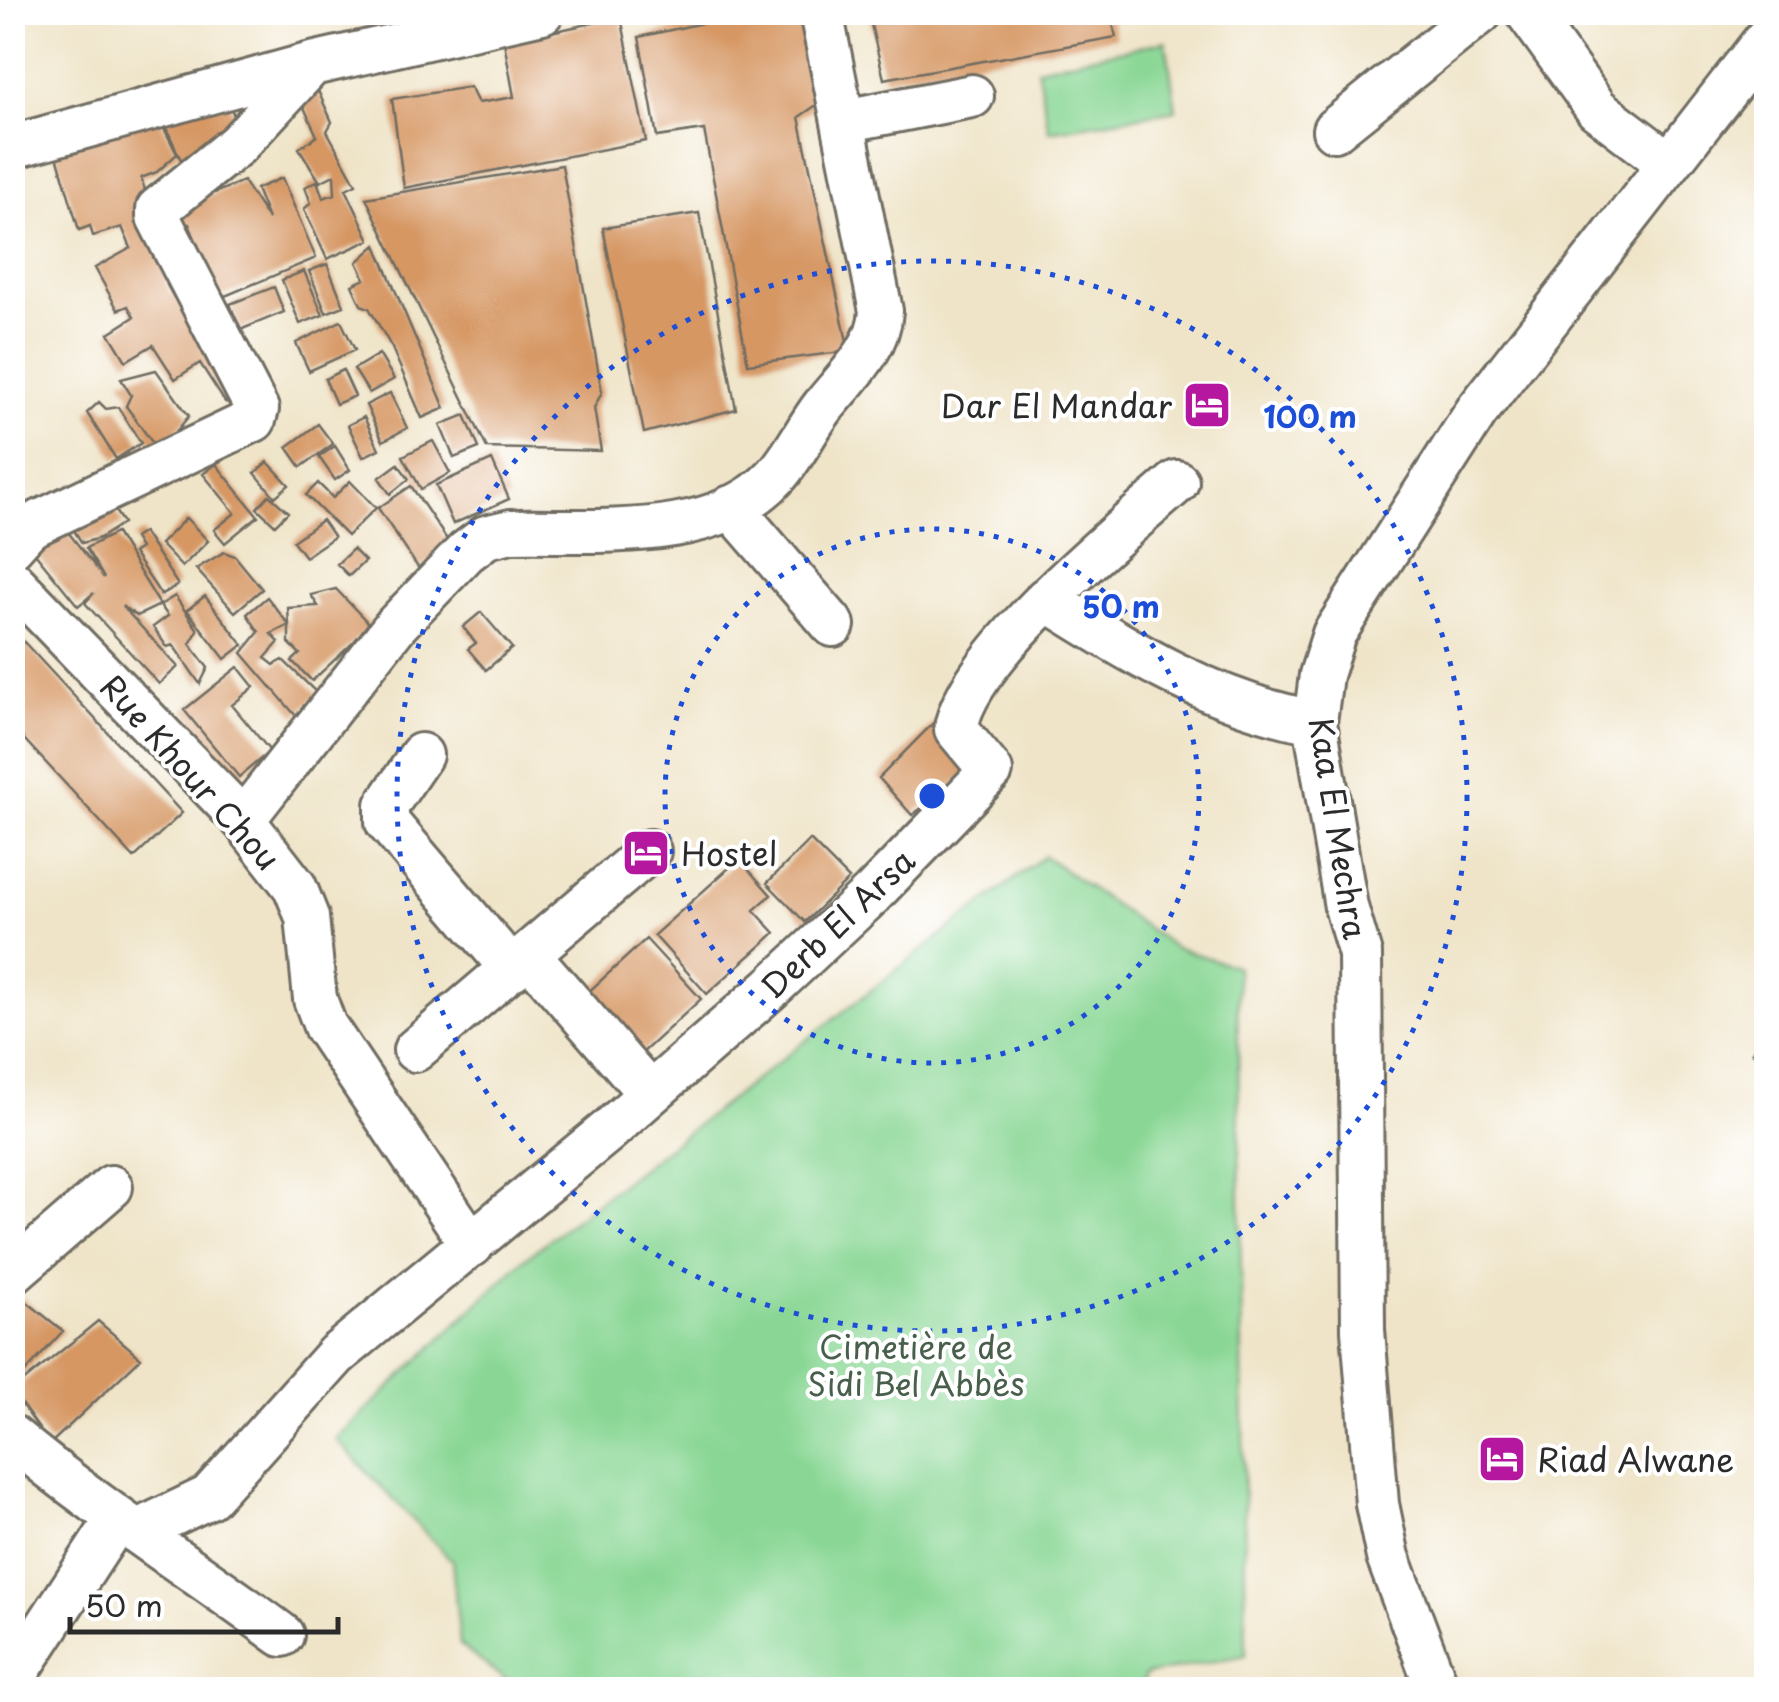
<svg xmlns="http://www.w3.org/2000/svg" width="1779" height="1702" viewBox="0 0 1779 1702" font-family="'Playpen Sans',sans-serif">
	<style>
		.green { fill: #8ad795; stroke: #5a8160; stroke-width: 2.5 }
		.building { fill: #d69763 }
		.lines { fill: none; stroke-linecap: round; stroke-linejoin: round }
		.minor-casing { stroke: #706c62; stroke-width: 48 }
		.minor { stroke: #fff; stroke-width: 42 }
		.ring { fill: none; stroke: #1d4ed8; stroke-width: 5; stroke-dasharray: 5 10 }
		.labels { text-anchor: middle; dominant-baseline: central; stroke-width: 8; stroke-linejoin: round; paint-order: stroke }
		.poi-label { font-size: 32px; fill: #2b2b2b; stroke: #fff; text-anchor: start }
		.street-label { font-size: 32px; fill: #2b2b2b; stroke: #fff }
		.park-label { font-size: 32px; fill: #485f4b; stroke: #fff }
		.centre { fill: #1d4ed8; stroke: #fff; stroke-width: 5 }
		.ring-label { font-size: 30px; text-anchor: middle; font-weight: bold; fill: #1d4ed8; stroke: #fff; stroke-width: 8; stroke-linejoin: round; paint-order: stroke }
	</style>
	<rect width="100%" height="100%" fill="#fff"/>
	<filter id="ink" filterUnits="userSpaceOnUse"><feTurbulence type="fractalNoise" baseFrequency=".01" numOctaves="2"/><feDisplacementMap in="SourceGraphic" scale="20" xChannelSelector="R" yChannelSelector="G"/><feConvolveMatrix kernelMatrix="1 2 1 2 8 2 1 2 1" color-interpolation-filters="sRGB"/></filter>
	<filter id="wash" filterUnits="userSpaceOnUse"><feTurbulence type="fractalNoise" baseFrequency=".0048" numOctaves="4" result="noise"/><feDisplacementMap in="SourceGraphic" scale="40" xChannelSelector="R" yChannelSelector="G"/><feGaussianBlur stdDeviation="2.25" result="paint"/><feColorMatrix in="noise" values="0 0 0 0 0 0 0 0 0 0 0 0 0 0 0 0 0 1.4 0 .05"/><feComposite in="paint" operator="in"/></filter>
	<g filter="url(#wash)">
		<rect width="100%" height="100%" fill="#efe4c8"/>
		<path class="green" d="M1166,41L1176,110L1049,131L1037,68Z
			M1044,856L1174,947L1237,967L1246,1655L1145,1675L1141,1689H517L460,1645L452,1561L336,1439L523,1260Z"/>
		<g id="blocks">
			<path class="building" d="M752,12H803L818,104L799,117L849,351L748,364L704,130L657,137L639,37Z
				M868,12H1110L1116,37L884,79Z
				M621,17L646,141L404,188L392,99L470,87L478,103L514,97L504,42Z
				M315,84L332,122L327,131L356,184L346,189L370,240L327,259L304,209L311,203L305,187L317,181L323,198L335,194L334,175L320,182L299,148L317,136L297,92Z
				M225,92L236,121L181,160L161,116Z
				M157,114L177,154L157,172L141,178L159,233L167,285L173,296L184,289L234,405L225,402L200,363L175,379L153,345L126,361L109,333L134,317L128,306L118,310L95,268L131,248L122,227L93,236L90,226L79,230L55,149Z
				M562,165L602,392L594,408L601,451L487,448L366,198Z
				M282,178L316,258L225,296L216,288L189,224L179,228L172,211L243,181L268,219L256,189Z
				M699,213L736,409L644,433L603,228Z
				M376,245L445,408L422,418L392,348L369,308L361,305L352,285L365,279L357,262Z
				M327,264L344,306L326,313L309,271Z
				M304,271L323,315L300,324L282,280Z
				M274,287L284,312L240,330L230,304Z
				M341,321L355,350L309,371L296,343Z
				M379,354L394,379L369,393L354,369Z
				M156,370L189,416L159,452L126,406L131,395L121,379Z
				M343,370L355,396L336,404L325,379Z
				M390,393L407,428L383,441L366,405Z
				M99,402L106,409L118,407L141,443L116,459L87,413Z
				M465,415L479,448L454,458L440,425Z
				M364,417L379,449L363,457L348,425Z
				M318,424L333,444L301,467L287,447Z
				M433,441L450,473L421,489L403,456Z
				M335,446L350,470L335,480L319,457Z
				M492,460L509,499L453,524L436,485Z
				M268,462L289,485L275,497L255,473Z
				M216,464L258,516L225,543L214,530L235,513L203,474Z
				M398,464L409,479L390,494L379,478Z
				M350,481L376,508L347,536L306,495L318,483L333,498Z
				M411,486L452,547L419,569L378,508Z
				M269,495L288,512L275,525L257,508Z
				M106,497L123,523L100,538L82,543L68,521Z
				M186,518L208,541L182,567L160,544Z
				M322,520L334,537L305,557L293,541Z
				M68,532L104,578L86,548L116,533L160,605L137,616L122,606L178,667L159,684L85,603L94,593L78,606L31,548Z
				M143,532L178,585L161,595L133,553L140,548L134,538Z
				M353,549L365,561L349,576L337,564Z
				M224,552L235,556L262,589L235,612L196,569Z
				M336,589L371,626L312,681L292,661L300,654L289,643V625L271,634L279,642L265,658L274,665L283,660L318,694L296,716L242,653L259,632L247,614L267,597L289,625L288,608L318,606L311,595Z
				M175,596L198,630L190,644L208,668L200,684L173,645L167,647L153,627L168,616L160,605Z
				M205,596L243,645L225,659L187,610Z
				M481,612L512,648L486,670L468,649L476,643L463,627Z
				M12,629L182,813L134,858L12,726Z
				M238,667L254,687L232,705L270,751L239,777L184,710Z
				M936,720L978,767L912,815L879,778Z
				M810,840L849,879L805,922L767,883Z
				M739,859L771,895L754,910L775,933L707,994L654,935Z
				M646,939L701,999L640,1055L585,995Z
				M1766,1033V1065L1752,1052Z
				M21,1297L63,1331L21,1377L12,1366V1304Z
				M98,1321L141,1358L50,1444L12,1391Z"/>
		</g>
	</g>
	<g filter="url(#ink)">
		<use href="#blocks" fill-opacity="0" stroke="#706c62" stroke-width="2.5"/>
		<g class="lines">
			<g class="minor-casing">
				<path id="minor" d="M1527,12L1597,109L1668,163
					M844,121L972,96
					M1334,130L1481,12
					M12,147L312,64L542,12
					M731,507L833,625
					M12,546L29,527L254,420L257,409L158,217V209L238,144L312,64
					M12,581L243,820L295,887L307,917L315,999L325,1026L472,1245
					M1046,599C1132,653 1214,704 1315,722
					M421,755L387,805V822L512,969
					M243,820L396,625L466,552L486,537L511,531C594,529 714,543 775,477C794,457 806,429 823,407C846,378 879,349 881,311L821,12
					M529,955L650,1094
					M415,1050L649,851
					M12,1273L111,1187
					M12,1437C98,1509 192,1568 282,1635
					M138,1531L209,1497L336,1355L608,1131L772,987L872,894L991,771L956,729C966,656 1121,532 1177,482
					M12,1680L116,1521
					M1438,1690L1388,1557L1377,1504L1363,1330L1360,954L1346,907L1315,722L1321,675L1334,634L1477,411L1766,39"/>
			</g>
			<use href="#minor" class="minor"/>
		</g>
	</g>
	<g class="ring">
		<circle cx="932" cy="796" r="267"/>
		<circle cx="932" cy="796" r="535"/>
	</g>
	<defs>
		<g id="hotel-square" transform="scale(2.5)"><rect x="-9" y="-9" width="18" height="18" rx="4" fill="#b5179e" stroke="#fff"/><path d="M-6-4.5h1.5V1H6V5H4.5V3h-9V5H-6ZM-4 0a1.8 1.8 0 1 1 3.6 0ZM.5 0V-2.5h3Q6-2.5 6 0Z" fill="#fff"/></g>
	</defs>
	<g fill-rule="evenodd">
		<use href="#hotel-square" x="1207" y="405"/>
		<use href="#hotel-square" x="646" y="853"/>
		<use href="#hotel-square" x="1502" y="1459"/>
	</g>
	<g class="labels">
		<g class="poi-label">
			<text x="1172" y="405" text-anchor="end">Dar El Mandar</text>
			<text x="681" y="853">Hostel</text>
			<text x="1537" y="1459">Riad Alwane</text>
		</g>
		<g class="street-label">
			<text transform="translate(191 772) rotate(48)">Rue Khour Chou</text>
			<text transform="translate(1339 828) rotate(81)">Kaa El Mechra</text>
			<text transform="translate(837 923) rotate(-44)">Derb El Arsa</text>
		</g>
		<g class="park-label">
			<text x="916" y="1346">Cimetière de<tspan x="916" dy="37">Sidi Bel Abbès</tspan></text>
		</g>
	</g>
	<circle cx="932" cy="796" r="15" class="centre"/>
	<g class="ring-label">
		<text x="1310" y="428">100 m</text>
		<text x="1121" y="618">50 m</text>
	</g>
	<rect width="1779" height="1702" fill="none" stroke="#fff" stroke-width="50"/>
	<path d="M70 1617v15h268v-15" fill="none" stroke="#2b2b2b" stroke-width="5"/>
	<text x="85" y="1617" font-size="30" fill="#2b2b2b" stroke="#ffffff" stroke-width="8" paint-order="stroke">50 m</text>
</svg>
